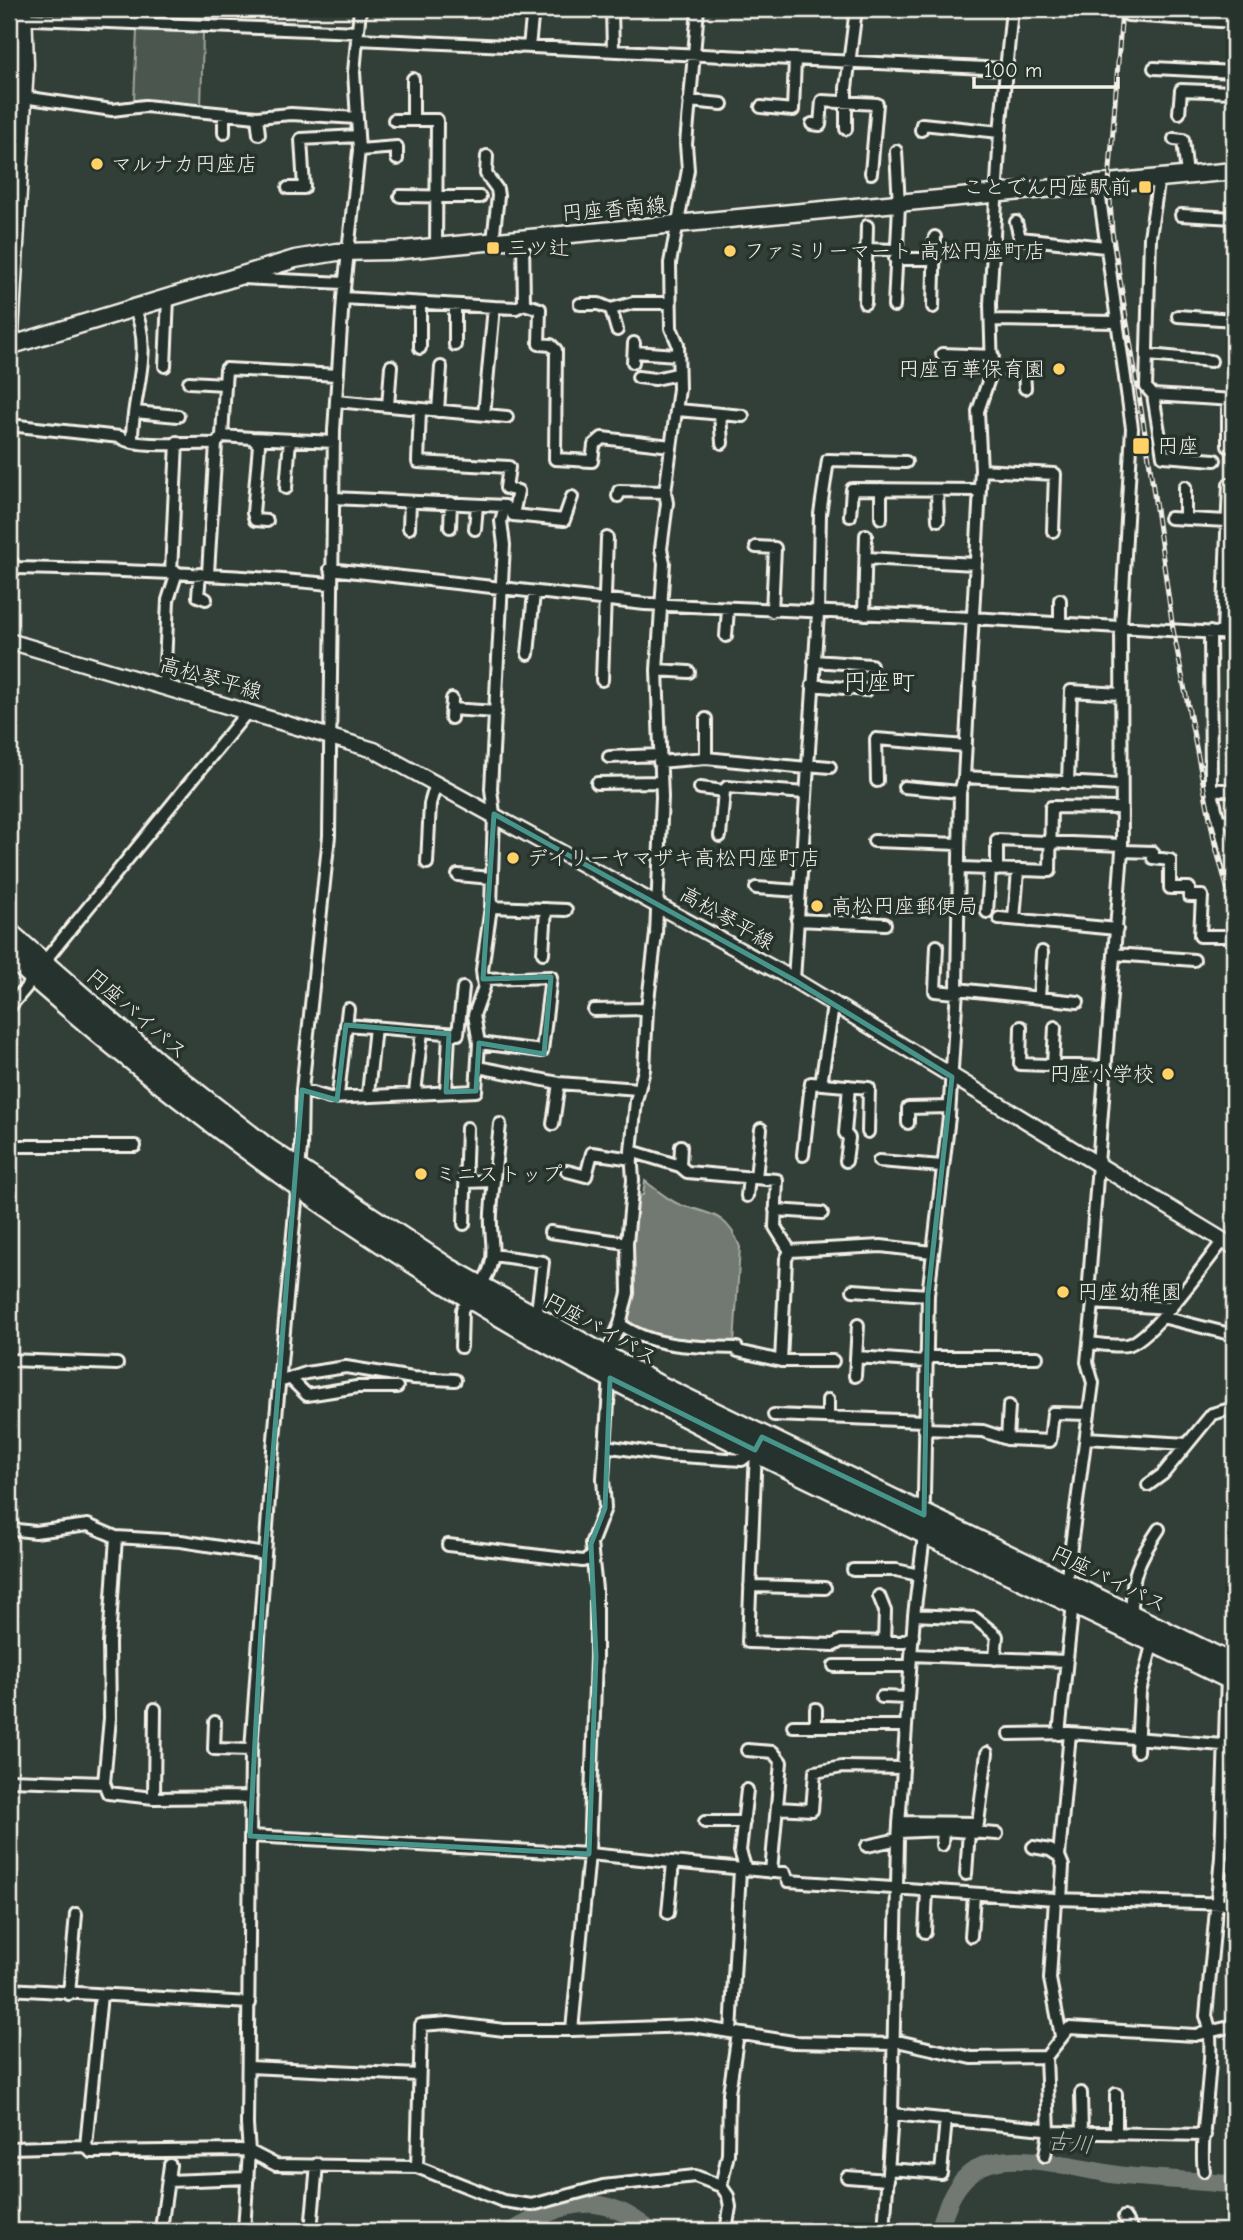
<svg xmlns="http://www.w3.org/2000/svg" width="1243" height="2240" viewBox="0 0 1243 2240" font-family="'Comic Neue','Klee One',sans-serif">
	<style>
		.green { fill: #4c564f; stroke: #a0a49c; stroke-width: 2 }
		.water { fill: #727972; stroke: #a6a9a1; stroke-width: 2 }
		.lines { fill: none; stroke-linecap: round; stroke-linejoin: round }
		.river { stroke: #727972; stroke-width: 18 }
		.street-casing { stroke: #f4f1e8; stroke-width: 16 }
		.secondary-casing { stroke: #f4f1e8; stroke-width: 19 }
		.primary-casing { stroke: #f4f1e8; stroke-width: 21 }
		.highway-casing { stroke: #f4f1e8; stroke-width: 24 }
		.street { stroke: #26332d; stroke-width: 10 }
		.secondary { stroke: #26332d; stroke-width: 14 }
		.primary { stroke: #26332d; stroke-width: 16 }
		.highway { stroke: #26332d; stroke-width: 19 }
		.rail-casing { stroke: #f4f1e8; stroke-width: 5 }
		.rail { stroke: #26332d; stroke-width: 2.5; stroke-dasharray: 8; stroke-linecap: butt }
		.marked { fill: none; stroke: #48958c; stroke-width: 5; stroke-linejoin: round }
		.poi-dot { fill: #ffd166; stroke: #26332d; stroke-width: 2.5 }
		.labels { text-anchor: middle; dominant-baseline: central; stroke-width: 7; stroke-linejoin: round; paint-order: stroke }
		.poi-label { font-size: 21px; fill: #f4f1e8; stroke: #26332d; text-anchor: start }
		.street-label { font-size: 21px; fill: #f4f1e8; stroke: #26332d }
		.water-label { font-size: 23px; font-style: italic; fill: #babbb3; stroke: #26332d }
		.quarter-label { font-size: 24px; fill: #f4f1e8; stroke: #26332d }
	</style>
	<rect width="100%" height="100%" fill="#323e38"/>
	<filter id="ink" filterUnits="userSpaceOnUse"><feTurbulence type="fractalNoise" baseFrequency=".0143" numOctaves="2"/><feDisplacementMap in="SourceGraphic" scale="14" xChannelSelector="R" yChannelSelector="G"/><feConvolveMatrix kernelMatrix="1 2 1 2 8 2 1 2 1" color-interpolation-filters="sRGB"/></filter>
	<g filter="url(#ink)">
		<path class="green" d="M137,30L203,33L201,108L134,102Z"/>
		<path class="water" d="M645,1181C656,1189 671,1203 684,1206C712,1214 728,1215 740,1247L734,1345C701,1343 651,1347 628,1320C635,1296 632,1276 632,1252C632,1234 636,1214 639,1196L643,1195Z"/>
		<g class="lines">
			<path class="river" d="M512,2231C567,2201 599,2189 651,2231
				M939,2231C946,2206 956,2178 982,2166C1021,2149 1085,2172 1126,2176C1162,2180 1198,2180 1234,2185"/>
			<g class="street-casing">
				<path id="street" d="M612,9L613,51
					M1128,15L1234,22
					M9,18L358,32
					M358,39L1007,69
					M529,47L533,9
					M1154,68L1234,72
					M23,97L112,110L145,106L257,117L291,114L357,118
					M689,101L722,104
					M761,107L793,110L795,59
					M1179,113L1181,90L1234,92
					M257,117L259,134
					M413,118V79
					M394,120H437L436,247
					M812,124L820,125L822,101L877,104L871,173
					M846,129V88L856,9
					M921,130L922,124L1000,132
					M224,133V114
					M1174,139L1183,140L1187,175
					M359,150L397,147V159
					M487,156L486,174L497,189L498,196L493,241
					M1159,177L1150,237L1146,387L1153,395L1163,456L1215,460
					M288,188H304L301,139L358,136
					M400,196L480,197
					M1181,215L1234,218
					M1016,222L1020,238L1105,247
					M523,239L524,304
					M867,249L895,250
					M895,259H934
					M242,278L344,283
					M343,298L494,307L516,308L524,304L540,309L539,344L551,345L556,350L555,459L592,461L594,445L602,438L671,446
					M420,303V348
					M865,303L867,226
					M580,304H599L611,309L617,330
					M894,306L899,205L896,151
					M933,307L935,237
					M611,309L633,303H669
					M1178,316L1234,320
					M993,320L1116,322
					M455,345V305
					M634,352L677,355
					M942,354L993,356
					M1149,355L1211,361
					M633,362L634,343
					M165,366L168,298
					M992,370H1024L1025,388
					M638,377L655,379L677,374
					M189,382L225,384
					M1153,395L1234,400
					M1228,400V446
					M336,401L507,417
					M388,406L391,366
					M420,410L418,462L509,467L506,488L518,491L513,515L564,520L572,497
					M678,410L743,416
					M438,411L441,367
					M135,412L178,416
					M720,414L722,443
					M484,415L494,307
					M9,425L120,437C135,449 195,442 216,444
					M222,436L252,438L259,445L253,513L255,520L267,521
					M252,438L334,442
					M132,441C131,397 155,350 134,308
					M981,470L1055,474L1053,531
					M286,488L290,440
					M881,489V518
					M937,490L938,520
					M618,496L619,491L665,492
					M850,516L852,489L978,490
					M1170,518L1227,521
					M1185,519V487
					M450,527L451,503
					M409,528L410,502
					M475,529L477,505
					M756,547L775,548L772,611
					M866,558L975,564
					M9,559L16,568C122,570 225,574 330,584
					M330,569L645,604L972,618L1234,634
					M171,573L177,442
					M208,573L216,444L222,436L226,369L338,375
					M200,574L198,596L206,599
					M864,614L866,535
					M1060,623V600
					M1210,632L1211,789L1234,882
					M1223,633L1229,484H1234
					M726,636L728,609
					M528,654L534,593
					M814,661L871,665
					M657,670L689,672
					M602,680L607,538
					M812,685L866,690
					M164,686L168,600L177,572
					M451,709L496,712
					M451,718L452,699
					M609,757L659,755
					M706,758V719
					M659,762L706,758L807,768
					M807,765L830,767
					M964,777L1120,785
					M877,781L876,739L966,746
					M597,783L661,782
					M1068,783L1071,691L1121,694
					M904,787L960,792
					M700,788L724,791
					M1211,789L1234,791
					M1217,820L1234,821
					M720,836L724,791L727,787L805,793
					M874,841L959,844
					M1122,851L1153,852V858L1170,860V888H1189V896H1202L1200,936H1228
					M427,863L430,804L436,783
					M961,868L1050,871L1051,807L1120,808
					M997,870V840L1122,845
					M458,875L491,878
					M756,888L799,891
					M491,907L566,910
					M987,912L990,870
					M999,918L1117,929
					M1014,919L1018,871
					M797,920L885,924
					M937,946L935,991L956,993
					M543,953L546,909
					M1115,954L1194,960
					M43,963L248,711
					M794,980L818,613L820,514L828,460L906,462
					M957,989L1078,1002
					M1039,998L1042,952
					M9,1008L34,978
					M594,1010L647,1009
					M346,1025L458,1034L463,988
					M1021,1027L1020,1064L1106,1067
					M479,1043L542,1051L551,977L483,979
					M1053,1065L1055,1027
					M478,1067L559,1083L638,1089
					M821,1084L833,1006
					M302,1090L330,1098L476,1091L479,1043L474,1015L484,987L482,970L491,907L494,814L491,789L504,545L501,521L505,506L333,498
					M446,1092L449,1034
					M415,1093L422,1031
					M368,1094L375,1027
					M338,1095L348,1009
					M908,1123V1108L949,1107
					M553,1124L559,1083
					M9,1146H135
					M631,1151L680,1166L687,1172L777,1180L775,1227L790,1251L786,1259L781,1361
					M803,1155L811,1083L869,1088L868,1132
					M846,1161L849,1138L845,1133L849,1086
					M879,1161L942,1166
					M680,1166L681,1146
					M567,1171L586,1176L592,1153L632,1159
					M756,1178L761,1129
					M465,1182L494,1181
					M747,1196L749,1177
					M775,1210L822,1213
					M464,1224L467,1128
					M550,1232L627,1243
					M790,1251L881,1246L932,1252
					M493,1255L543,1262L536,1320
					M480,1286C501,1258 489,1242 491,1213C493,1183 497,1154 500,1124
					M853,1290L928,1295
					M1093,1303L1169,1308
					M1162,1317L1234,1335
					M620,1324C652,1348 698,1347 737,1348L738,1351L781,1361H833
					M1089,1343C1101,1344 1116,1347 1127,1345C1151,1341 1206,1262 1223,1241
					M461,1347L462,1310L469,1298
					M857,1357L925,1362
					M925,1357H1037
					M605,1359L620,1324L628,1293L627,1243L633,1180L631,1151L636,1101L644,1070L647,1009L656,934L662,797L657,670L664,563L661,549L667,503L665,492L679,389L678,344L671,328L670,263L688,170L686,144L698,9
					M9,1360L117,1364
					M855,1376L858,1325
					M291,1379L307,1395L357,1387H397
					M279,1382L306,1373L346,1367L413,1378L455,1380
					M774,1415L924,1421
					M828,1417V1400
					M924,1429L983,1431L1007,1439L1050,1441L1053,1413L1089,1414
					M1086,1438L1187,1444
					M1007,1439L1009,1406
					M605,1446L666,1455L742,1460L755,1450
					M756,1449L748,1642L834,1645L841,1641L902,1642L913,1636
					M1148,1485L1163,1474L1212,1414L1234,1408
					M9,1529L35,1532L88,1525L116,1537L109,1643L110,1718L104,1783L108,1793L154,1798L251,1797
					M116,1537L181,1541L265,1554
					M448,1545L583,1561L590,1558
					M853,1570H896L919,1575
					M1066,1583L1093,1383L1087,1362L1093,1303L1089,1282L1122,851L1121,628L1132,428L1098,184
					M750,1586L825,1588
					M879,1596L885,1611L884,1642
					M914,1615L975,1618L997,1636L995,1659
					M1133,1615C1128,1580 1140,1557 1159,1529
					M911,1655L1066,1661
					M834,1666H910
					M882,1697L908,1698
					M215,1722L214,1749L251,1750
					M816,1724V1709
					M793,1726H906
					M1009,1734L1070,1733L1223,1745
					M1059,1734L1073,1603
					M747,1750L773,1752L781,1762L771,1872
					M1137,1751L1140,1692L1153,1641
					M9,1780L104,1783
					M154,1798L155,1709
					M777,1808L812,1810L815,1772L842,1767L902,1768
					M705,1822H744
					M899,1822L978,1823L987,1753
					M899,1832L943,1830L997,1834
					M250,1836L589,1854L785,1873L788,1881L1055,1899L1234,1904
					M942,1845L943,1830
					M867,1846L898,1839
					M1033,1847L1050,1850L1059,1856
					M746,1870L740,1851L747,1790
					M966,1874L969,1831
					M1055,1899L1050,1979L1061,2036
					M1061,1899L1063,1866L1059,1856L1070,1733
					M668,1913L673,1863
					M925,1932L927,1891
					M971,1936L974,1895
					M9,1989L250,2003
					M69,1994L76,1914
					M572,2030L692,2026L793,2042L894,2044
					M731,2032L740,1870
					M893,2040L972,2058L1046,2057
					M249,2067L418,2075
					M1081,2093L1082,2133
					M1116,2094V2134
					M892,2114L1044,2129L1049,2132L1205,2135
					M86,2146L91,2152L240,2150L249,2151L276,2165L417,2167L503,2201L532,2205L603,2186L695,2176L721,2186L728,2196L730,2207L726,2231
					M9,2148L86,2146L101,1995
					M1045,2156L1049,2132L1046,2057L1069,2028L1195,2035L1234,2026
					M417,2167L421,2025L448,2023L504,2030H572L589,1854L596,1657V1589L591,1544L605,1508L603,1478L610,1375
					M889,2169L941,2173L946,2119
					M1204,2171C1198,2133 1219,2045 1206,2016L1221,1857L1227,1677
					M847,2177L888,2180
					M168,2181L248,2178
					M721,2186L728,2154L729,2093L738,2033
					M1124,2217L1133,2231
					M163,2231L162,2222L170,2165
					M244,2231L249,2151L247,2125L251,1750L271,1471L301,1148L302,1090L329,836L334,430L343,298L359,150L354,72L360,9
					M311,2231L317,2164
					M884,2231L892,2114L898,1839L914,1615L923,1544L928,1295L949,1117L957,989L960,792L964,777L981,470L978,411L992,370L990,304L1000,132L1012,9"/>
			</g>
			<g class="secondary-casing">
				<path id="secondary" d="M9,641L374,750L794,980L1234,1247"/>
			</g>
			<g class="primary-casing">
				<path id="primary" d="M9,346L295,259L337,252L392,251L1234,171
					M9,353L25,64L23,9"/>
			</g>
			<g class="highway-casing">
				<path id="highway" d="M9,933L158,1063L268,1149L448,1268L656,1384L1234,1665
					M9,955C171,1101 347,1230 538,1338C763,1464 1002,1567 1234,1681"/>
			</g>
			<use href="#street" class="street"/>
			<use href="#secondary" class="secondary"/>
			<use href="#primary" class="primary"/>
			<use href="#highway" class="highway"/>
			<g class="rail-casing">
				<path id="rail" d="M1122,9L1109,183L1112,231L1147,445L1173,629L1215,844L1234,912"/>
			</g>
			<use href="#rail" class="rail"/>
		</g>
	</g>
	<path class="marked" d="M494,814L794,980L952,1077L928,1295L924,1515L762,1437L755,1450L610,1378L605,1508L591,1544L596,1657L589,1854L250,1836L265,1554L302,1090L337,1100L346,1025L449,1034L446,1092L476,1091L479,1043L544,1054L551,977L483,979Z"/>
	<g class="poi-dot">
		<circle cx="97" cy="164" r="7"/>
		<rect x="1138" y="180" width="14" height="14" rx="3.5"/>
		<rect x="486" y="241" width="14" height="14" rx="3.5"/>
		<circle cx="730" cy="251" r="7"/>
		<circle cx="1059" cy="369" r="7"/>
		<rect x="1132" y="437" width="18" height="18" rx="3.5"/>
		<circle cx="513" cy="858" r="7"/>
		<circle cx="817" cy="906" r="7"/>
		<circle cx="1168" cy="1074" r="7"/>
		<circle cx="421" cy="1174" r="7"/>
		<circle cx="1063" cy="1292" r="7"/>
	</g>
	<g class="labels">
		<g class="poi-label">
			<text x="111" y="164">マルナカ円座店</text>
			<text x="1131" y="187" text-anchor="end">ことでん円座駅前</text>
			<text x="507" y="248">三ツ辻</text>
			<text x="744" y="251">ファミリーマート 高松円座町店</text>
			<text x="1045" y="369" text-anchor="end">円座百華保育園</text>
			<text x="1157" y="446">円座</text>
			<text x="527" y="858">デイリーヤマザキ高松円座町店</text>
			<text x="831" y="906">高松円座郵便局</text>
			<text x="1154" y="1074" text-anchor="end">円座小学校</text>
			<text x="435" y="1174">ミニストップ</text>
			<text x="1077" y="1292">円座幼稚園</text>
		</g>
		<g class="street-label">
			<text transform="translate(614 209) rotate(-5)">円座香南線</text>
			<text transform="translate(211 678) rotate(16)">高松琴平線</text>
			<text transform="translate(727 918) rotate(30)">高松琴平線</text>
			<text transform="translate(137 1014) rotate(41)">円座バイパス</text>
			<text transform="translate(601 1329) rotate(29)">円座バイパス</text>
			<text transform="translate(1109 1579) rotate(26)">円座バイパス</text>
		</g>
		<g class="water-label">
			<text transform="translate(1070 2143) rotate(6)">古川</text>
		</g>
		<g class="quarter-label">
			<text x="879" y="682">円座町</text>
		</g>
	</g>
	<rect width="1243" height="2240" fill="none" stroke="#26332d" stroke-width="35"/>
	<rect x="18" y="18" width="1208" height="2205" fill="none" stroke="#f4f1e8" stroke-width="2.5" filter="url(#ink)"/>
	<path d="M974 77v10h144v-10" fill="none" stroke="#f4f1e8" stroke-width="3.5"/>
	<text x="984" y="77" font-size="21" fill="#f4f1e8" stroke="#26332d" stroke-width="5" paint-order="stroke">100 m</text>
</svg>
